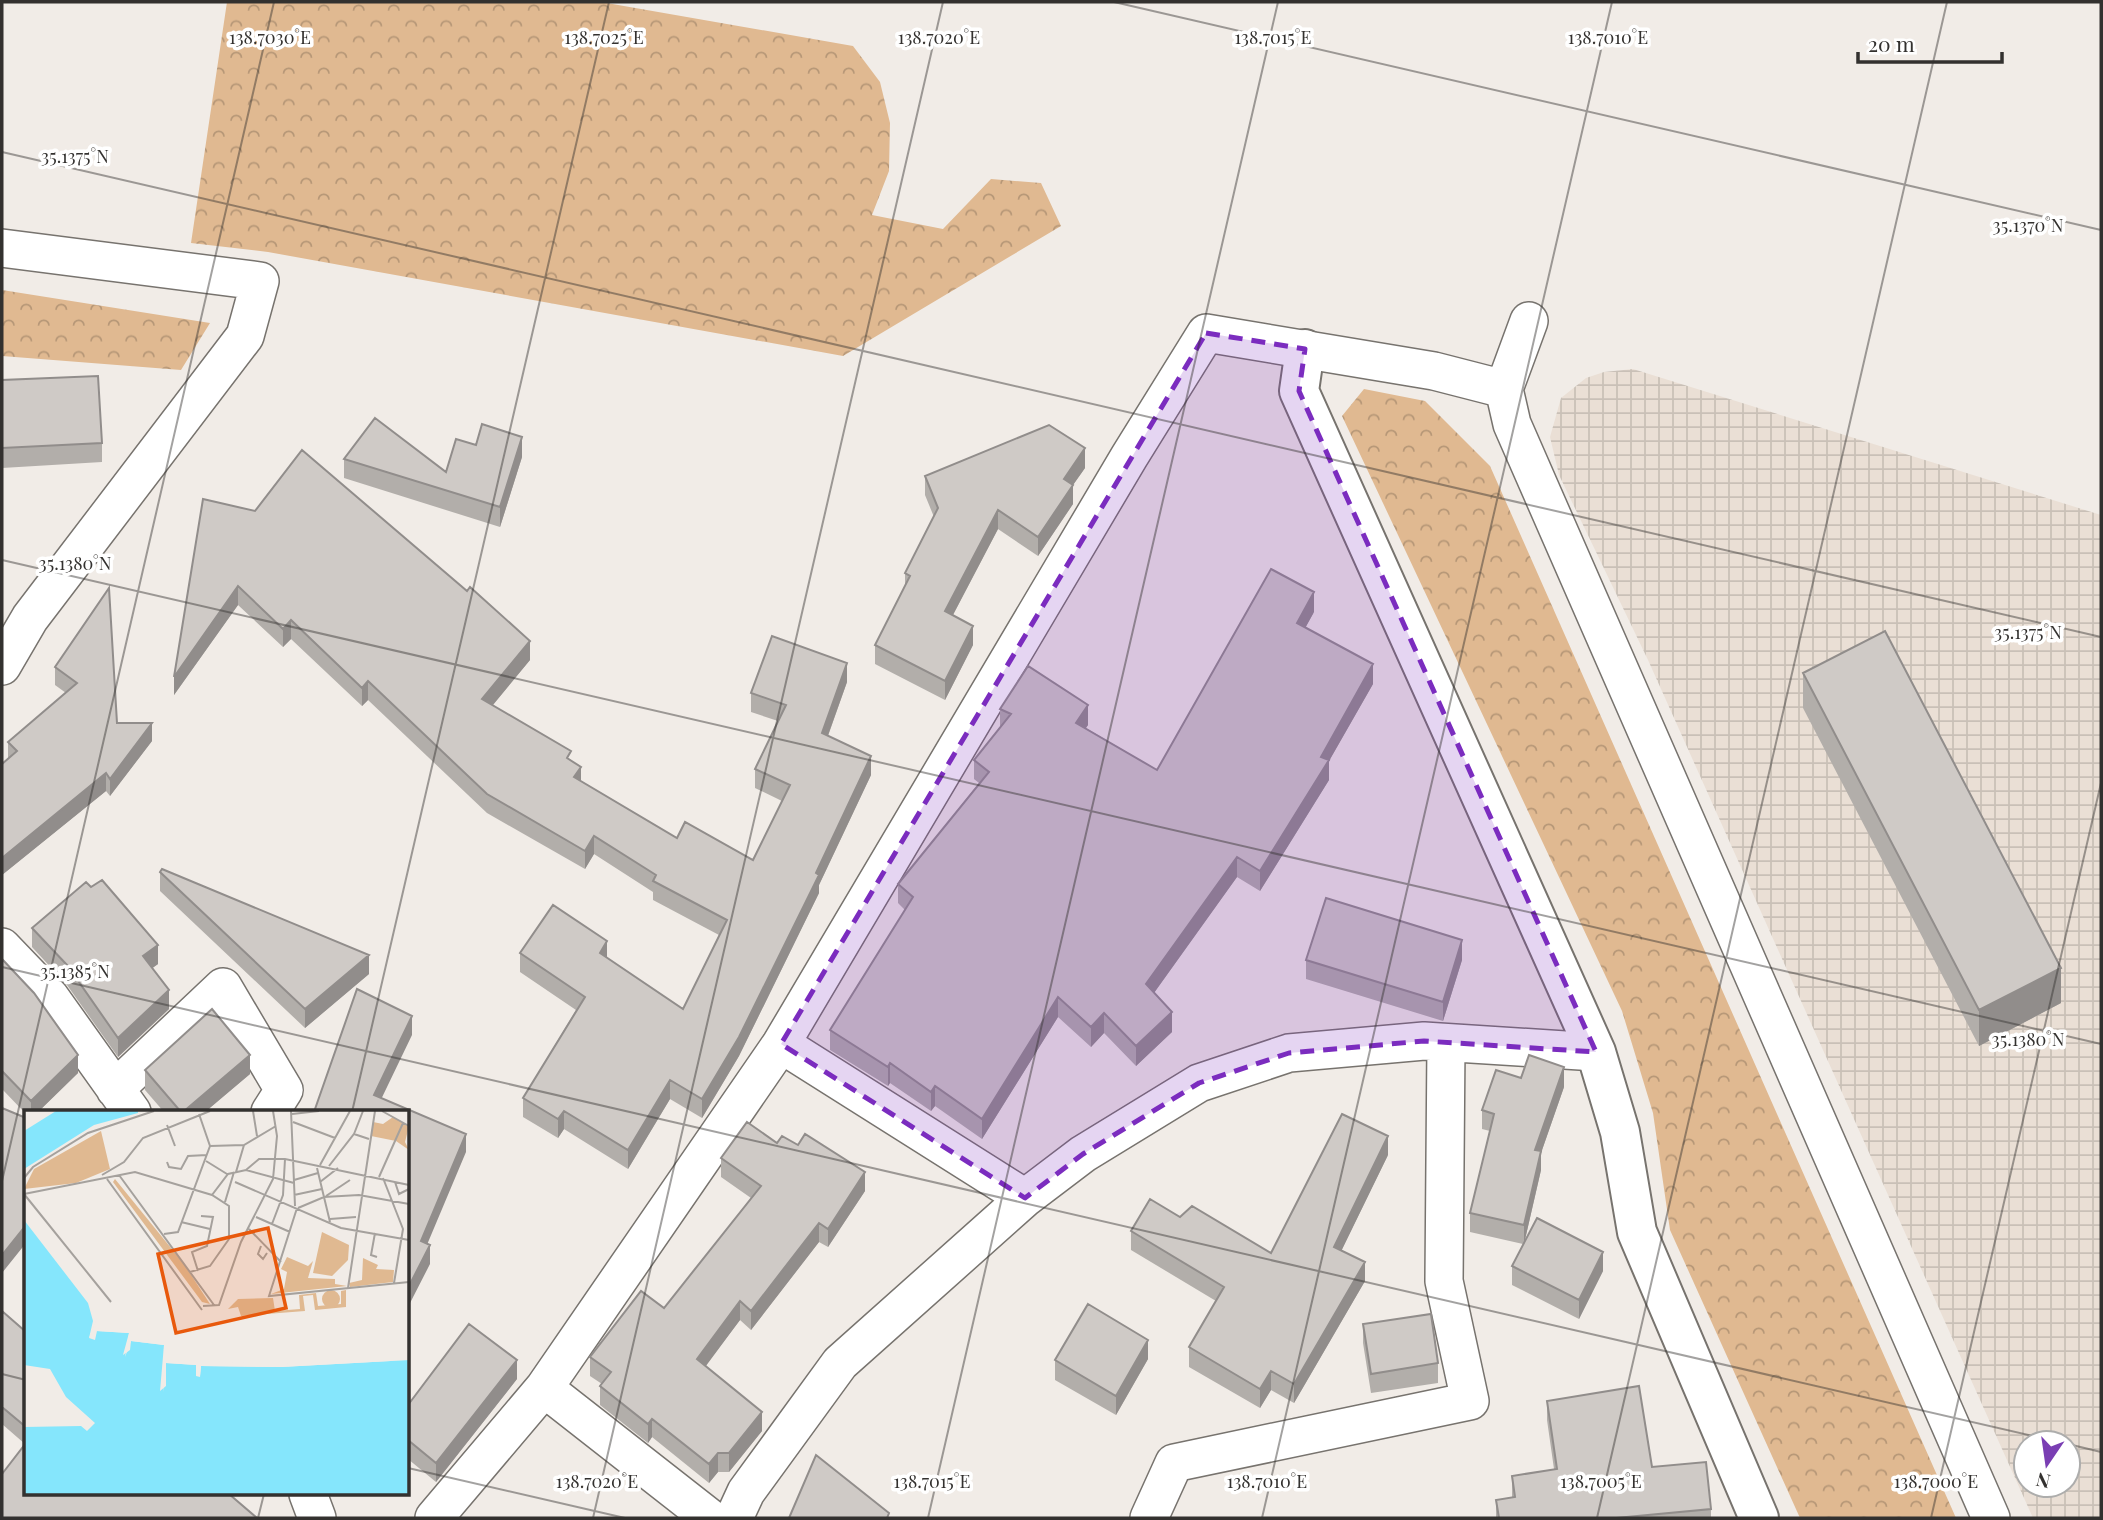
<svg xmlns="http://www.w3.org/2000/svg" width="2103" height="1520" viewBox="0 0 2103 1520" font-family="'Playfair Display',serif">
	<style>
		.industrial { fill: url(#industrial-grid); fill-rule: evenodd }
		.forest { fill: url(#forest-crowns) }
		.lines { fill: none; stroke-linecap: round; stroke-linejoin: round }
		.minor-casing { stroke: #77736e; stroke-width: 40 }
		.tertiary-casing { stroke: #77736e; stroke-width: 42 }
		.minor { stroke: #fff; stroke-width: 37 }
		.tertiary { stroke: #fff; stroke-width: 38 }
		.wall { fill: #b2aeaa }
		.shaded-wall { fill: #918d8b }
		.building { fill: #cfcac6; stroke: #918d8b; stroke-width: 2 }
		.marked { fill: #7b2cbf; fill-opacity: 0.2; stroke: #7b2cbf; stroke-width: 5; stroke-dasharray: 14 9; stroke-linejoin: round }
		.ticks { fill: none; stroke: #33312f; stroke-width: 2; stroke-opacity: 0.45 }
		.inset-road { fill: none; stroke: #a5a19d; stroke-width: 2 }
		.view { fill: #e8590c; fill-opacity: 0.15; stroke: #e8590c; stroke-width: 3.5 }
		.inset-edge { fill: none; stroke: #33312f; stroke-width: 3.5 }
		.ticks-label { font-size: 18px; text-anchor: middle; fill: #33312f; stroke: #fff; stroke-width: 7; stroke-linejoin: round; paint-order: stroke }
	</style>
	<defs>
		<pattern id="industrial-grid" width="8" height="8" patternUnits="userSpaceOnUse" patternTransform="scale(1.75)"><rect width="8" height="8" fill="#eadfd5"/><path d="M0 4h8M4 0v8" fill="none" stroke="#c9c0b7"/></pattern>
		<pattern id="forest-crowns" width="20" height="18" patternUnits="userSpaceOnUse" patternTransform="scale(1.75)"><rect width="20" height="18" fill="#e0b991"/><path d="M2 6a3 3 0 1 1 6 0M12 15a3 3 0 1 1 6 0" fill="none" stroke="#b69777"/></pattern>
	</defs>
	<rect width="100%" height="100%" fill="#f1ece7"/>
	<path class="industrial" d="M1633,369L2101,515V1518H2033L1648,660L1559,475L1550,437L1561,398L1586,378L1604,372ZM2026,1443H2068V1485H2026Z"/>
	<path class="forest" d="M227,2H601L853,46L880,82L890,123L889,171L872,215L943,229L991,179L1041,183L1061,226L843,356L268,252L191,243Z
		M2,290L210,323L181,370L2,356Z
		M1364,389L1425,401L1490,466L1956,1518H1800L1670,1230L1653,1113L1622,1011L1342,416Z"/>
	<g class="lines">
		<g class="minor-casing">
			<path id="minor" d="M2,248L260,281L245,336L30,618L2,666
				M1529,321L1504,389L1512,424L1991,1518
				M2,947L50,997L132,1112
				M781,1044L1025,1198
				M115,1089L223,987L284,1090L270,1112
				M544,1388L710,1518
				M308,1494L317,1518
				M434,1518L544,1388L781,1044L1129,457L1206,333L1434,371L1504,389
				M734,1518L746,1492L840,1363L1025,1198L1083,1154L1199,1083L1289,1053L1424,1041L1596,1052
				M1149,1518L1174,1463L1470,1401L1444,1281L1446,1043"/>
		</g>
		<g class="tertiary-casing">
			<path id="tertiary" d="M1305,349L1299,391L1596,1052L1620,1132L1637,1232L1759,1518"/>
		</g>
		<use href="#minor" class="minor"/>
		<use href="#tertiary" class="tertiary"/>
	</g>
	<path class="wall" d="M2,380L102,443V462L2,468Z
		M476,445L522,457L500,527L344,478V459L446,472Z
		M1085,468L1073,485V504L1038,556L998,529L953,615L973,645L945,700L875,664V645L905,587V573L934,517L925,495V476Z
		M203,499L530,660L493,705L571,760L581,781L677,838L753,860L782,801L755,788V769L778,721L751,712V693L847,682L828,736L871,775L819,885V893L739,1056L702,1118L670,1099L628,1169L564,1129L558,1138L523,1117V1098L576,1010L520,972V953L607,958L683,1009L719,935L653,900V892L594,854L585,869L487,813L368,700L362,706L291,639L283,647L238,605L174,695Z
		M109,588L117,723L152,741L110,796L106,791L2,875V764L8,758V742L66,693L55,685V667Z
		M1314,612L1305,628L1373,684L1329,761V780L1260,891L1237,877L1154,993L1172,1032L1136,1066L1104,1033L1091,1047L1058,1017L982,1139L935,1106L931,1111L890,1083L888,1086L830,1050V1030L905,910L898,903V884L979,783L974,779V760L1000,728V709L1088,725L1086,728L1157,770Z
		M1803,673L2061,1003L1979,1046L1803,708Z
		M160,872L369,974L305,1028L160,891Z
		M32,928L158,964L152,968L169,1009L118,1057L67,985L32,947Z
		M2,959L78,1073L38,1112H26V1114L2,1089Z
		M1306,960H1462L1443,1021L1306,979Z
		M145,1070L250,1074L205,1112H164L145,1090Z
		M1564,1087L1541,1153V1170L1524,1244L1603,1271L1579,1319L1512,1285V1266L1523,1244L1470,1232V1213L1490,1131L1482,1129V1110Z
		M777,1143L865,1191L828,1247L819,1242L751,1330L740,1320L705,1366L762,1431L729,1472H718L709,1483L652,1437L648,1443L600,1405V1386L602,1384L590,1376V1357L664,1308L751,1198L721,1177V1158Z
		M1388,1155L1341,1251L1365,1281L1294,1403L1271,1390L1260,1408L1189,1367V1347L1216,1301L1131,1250V1231L1180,1217L1271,1253Z
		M2,1311L26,1332V1494L25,1444L2,1424Z
		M1363,1324L1438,1363V1383L1371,1393L1363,1343Z
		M1148,1359L1116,1415L1055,1380V1360Z
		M517,1379L436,1482L408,1459V1405Z
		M1547,1401L1652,1467L1711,1509V1518H1496V1500L1512,1497V1476L1554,1469L1547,1420Z"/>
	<path class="shaded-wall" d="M522,437V457L500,527V507Z
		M1085,448V468L1073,485V504L1038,556V537L1064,479Z
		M998,510V529L945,630V611Z
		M238,586V605L174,695V677Z
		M1314,592V612L1297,643V623Z
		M291,620V639L283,647V629Z
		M973,626V645L945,700V681Z
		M530,641V660L482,718V699Z
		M847,663V682L822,752V733Z
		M1373,664V684L1329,761V780L1260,891V871L1321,757Z
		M368,681V700L362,706V688Z
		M1088,705V725L1076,742V723Z
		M152,723V741L110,796V779Z
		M871,756V775L819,885V893L739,1056L702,1118V1099L816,873Z
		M581,767V785L574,777Z
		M106,773V791L2,875V858Z
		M594,836V854L585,869V851Z
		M1237,857V877L1146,1004V984Z
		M1462,940V960L1443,1021V1002Z
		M607,941V960L600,953Z
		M158,945V964L143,975V956Z
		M369,955V974L305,1028V1009Z
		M2061,968V1003L1979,1046V1010Z
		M169,990V1009L118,1057V1038Z
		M1058,997V1017L982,1139V1119Z
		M1172,1012V1032L1136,1066V1046Z
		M1104,1013V1033L1091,1047V1027Z
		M412,1016V1035L375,1112L374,1095Z
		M78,1055V1073L38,1112H31V1101Z
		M250,1055V1074L205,1112H183Z
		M890,1063V1083L888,1086V1067Z
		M1564,1067V1087L1541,1153V1170L1524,1244V1225L1535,1150Z
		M670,1080V1099L628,1169V1150Z
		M935,1086V1106L931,1111V1092Z
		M564,1111V1129L558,1138V1119Z
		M466,1134V1152L421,1259V1241Z
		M1388,1136V1155L1334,1266V1247Z
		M865,1172V1191L828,1247V1229Z
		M819,1223V1242L751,1330V1311Z
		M26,1225V1243L2,1273V1255Z
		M430,1245V1264L408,1307V1288Z
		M1603,1252V1271L1579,1319V1300Z
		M1365,1262V1281L1294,1403V1384Z
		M740,1301V1320L697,1378V1359Z
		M1148,1340V1359L1116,1415V1396Z
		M517,1360V1379L436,1482V1463Z
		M1271,1371V1390L1260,1408V1389Z
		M762,1412V1431L729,1472V1453Z
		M652,1419V1437L648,1443V1424Z
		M718,1453V1472L709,1483V1464Z"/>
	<path class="building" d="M98,376L102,443L2,448V380Z
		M375,418L446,472L456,439L476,445L482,424L522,437L500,507L344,459Z
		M1049,425L1085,448L1064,479L1073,485L1038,537L998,510L945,611L973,626L945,681L875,645L910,576L905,573L938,508L925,476Z
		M302,450L467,591L470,587L530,641L482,699L571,751L567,758L581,767L574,777L677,838L685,822L753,860L790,785L755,769L786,705L751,693L772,636L847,663L822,733L871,756L816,873L819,875L739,1037L702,1099L670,1080L628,1150L564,1111L558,1119L523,1098L585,997L520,953L553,905L607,941L600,953L683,1009L727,920L653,881L656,875L594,836L585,851L487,794L368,681L362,688L291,620L283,629L238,586L174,677L203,499L255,511Z
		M1271,569L1314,592L1297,623L1373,664L1321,757L1329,760L1260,871L1237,857L1146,984L1172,1012L1136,1046L1104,1013L1091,1027L1058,997L982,1119L935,1086L931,1092L890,1063L888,1067L830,1030L913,897L898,884L989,772L974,760L1011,714L1000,709L1028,666L1088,705L1076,723L1157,770Z
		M109,588L117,723H152L110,779L106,773L2,858V764L17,751L8,742L77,683L55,667Z
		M1885,631L2061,968L1979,1010L1803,673Z
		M162,869L369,955L305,1009L160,872Z
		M102,880L158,945L143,956L169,990L118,1038L67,965L32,928L86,882L91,887Z
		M1326,898L1462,940L1443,1002L1306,960Z
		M2,959L34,993L78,1055L31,1101L2,1071Z
		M357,989L412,1016L374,1095L466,1134L421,1241L430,1245L408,1288V1112H314Z
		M212,1009L250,1055L183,1112H181L145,1070Z
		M1529,1055L1564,1067L1535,1150L1541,1151L1524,1225L1470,1213L1494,1114L1482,1110L1496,1070L1521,1078Z
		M2,1108L26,1118V1225L2,1255Z
		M1342,1114L1388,1136L1334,1247L1365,1262L1294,1384L1271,1371L1260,1389L1189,1347L1224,1287L1131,1231L1150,1199L1180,1217L1192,1206L1271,1253Z
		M747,1122L777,1143L782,1136L798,1145L805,1134L865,1172L828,1229L819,1223L751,1311L740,1301L697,1359L762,1412L729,1453H718L709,1464L652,1419L648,1424L600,1386L611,1372L590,1357L641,1291L664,1308L761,1186L721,1158Z
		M1537,1218L1603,1252L1579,1300L1512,1266Z
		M1088,1304L1148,1340L1116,1396L1055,1360Z
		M2,1311L26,1332V1427L2,1407Z
		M1431,1314L1438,1363L1371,1374L1363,1324Z
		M469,1324L517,1360L436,1463L408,1440V1405Z
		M1639,1386L1652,1467L1706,1462L1711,1509L1616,1518H1499L1496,1500L1515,1497L1512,1476L1557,1469L1547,1401Z
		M26,1443V1494H229L257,1518H2V1474Z
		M816,1455L889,1513L887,1518H789Z"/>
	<path class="marked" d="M1206,333L1305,349L1299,391L1596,1052L1424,1041L1289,1053L1199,1083L1083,1154L1025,1198L781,1044Z"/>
	<path class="ticks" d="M1114,2L2101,230M2,152L2101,637M2,560L2101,1044M2,967L2063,1443M352,1112L609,2M2,1181L274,2M2,1374L26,1380M2068,1444L2101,1452M408,1468L625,1518M258,1518L264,1494M593,1518L943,2M928,1518L1278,2M1262,1518L1612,2M1597,1518L1947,2M1931,1518L2101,783"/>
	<g transform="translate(24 1110)">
		<rect width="385" height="385" fill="#f1ece7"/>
		<path d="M369,7L385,16L381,32L385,40L372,31L347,26L349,12L359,14ZM77,21L86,59L52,73L0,79L10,59ZM91,69L160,154L186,194L178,192L89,72ZM263,147L284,156L289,151L284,168L311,169V174L323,176L247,184L260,179L263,162L257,159ZM339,148L354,155L352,159L370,160L369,172L326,177L325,173L338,170ZM322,180V197L291,200L289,185L279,186L281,201L217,206L214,197L204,199L214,189L249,188L251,201L276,199L275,185L292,183L294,196L317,194V181Z" fill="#e0b991"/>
		<path d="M298,122L325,135L324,150L308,166L289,163ZM298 189a9 9 0 1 1 18 0a9 9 0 1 1-18 0Z" fill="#e0b991"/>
		<path d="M32,1H114V3L70,15L0,59V21ZM0,110L64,193L69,211L65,228L72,221L105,223L99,245L106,240L107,231L140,235L136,281L142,276V253L173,255L176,266L177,256L257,257L385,250V384H0V317L57,316L63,321L71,313L42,287L26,259L0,255Z" fill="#85e6fc"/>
		<path d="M73,208L71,218L106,219L108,228L142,232V250L257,254L385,250L257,257L177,256L176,267L172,266V255L142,253L139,282L140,235L107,231L101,247L105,223L73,221L71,230L65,228Z" fill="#f1ece7"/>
		<path class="inset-road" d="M229,1L233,26M267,1L271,96M358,1L385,16M268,4L295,1M269,12L311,28M143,15L151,36M330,24L339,1M186,36L220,35L252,16M182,51L203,64M143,52L145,57L157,59L164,46L183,45M296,55L326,1M305,56L330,24L345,29M293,58L306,112M222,60L235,49H261L385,75M212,62L220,35M78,65L100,52L119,28L186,1M95,65L190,195M355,67L379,13M0,68L9,57L64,23L130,1M359,68L379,119L370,173M83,69L178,200M270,70L294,63M211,72L317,118L385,130M296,72L314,58M371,72L375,84L385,79M0,84L111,62L188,85L205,96V129L186,156L166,162M0,84L87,192M188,85L204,64L222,60L270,73M270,85L298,79M302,86L326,70M201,92L210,62M273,98L245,186L385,172M274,98L300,87L335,85L385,94M232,107L266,122M306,109L332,107M157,112L186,119M248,114L259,85L261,49M225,119L257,152M351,123L347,145L353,147M140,124L154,122L186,36L175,4M237,136L234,144L239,149L243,143M174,161L168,142L183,136L189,107L177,106M324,178L351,1M179,196L195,195L217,132L249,69L253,26L249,1"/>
		<path class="view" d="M244,118L262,198L152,223L134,144Z"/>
		<rect width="385" height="385" class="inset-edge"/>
	</g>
	<g class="ticks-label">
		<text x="270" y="44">138.7030°E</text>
		<text x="604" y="44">138.7025°E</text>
		<text x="939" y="44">138.7020°E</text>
		<text x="1273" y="44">138.7015°E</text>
		<text x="1608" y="44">138.7010°E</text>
		<text x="75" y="163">35.1375°N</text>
		<text x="2028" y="232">35.1370°N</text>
		<text x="75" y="570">35.1380°N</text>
		<text x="2028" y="639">35.1375°N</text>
		<text x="75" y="978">35.1385°N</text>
		<text x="2028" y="1046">35.1380°N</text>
		<text x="597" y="1488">138.7020°E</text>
		<text x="932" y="1488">138.7015°E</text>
		<text x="1267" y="1488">138.7010°E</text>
		<text x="1601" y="1488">138.7005°E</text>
		<text x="1936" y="1488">138.7000°E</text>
	</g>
	<rect width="2103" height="1520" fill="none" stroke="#33312f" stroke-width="7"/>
	<g transform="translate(2047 1464) rotate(193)"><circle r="33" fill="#ffffff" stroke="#adadac" stroke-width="2"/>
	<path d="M0-5L12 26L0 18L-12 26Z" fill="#7a3eb3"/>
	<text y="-10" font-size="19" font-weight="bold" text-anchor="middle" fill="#33312f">N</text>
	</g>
	<path d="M1858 52v10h144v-10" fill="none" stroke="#33312f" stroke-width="3.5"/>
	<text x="1868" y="52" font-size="21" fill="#33312f" stroke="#ffffff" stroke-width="5" paint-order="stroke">20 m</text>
</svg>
